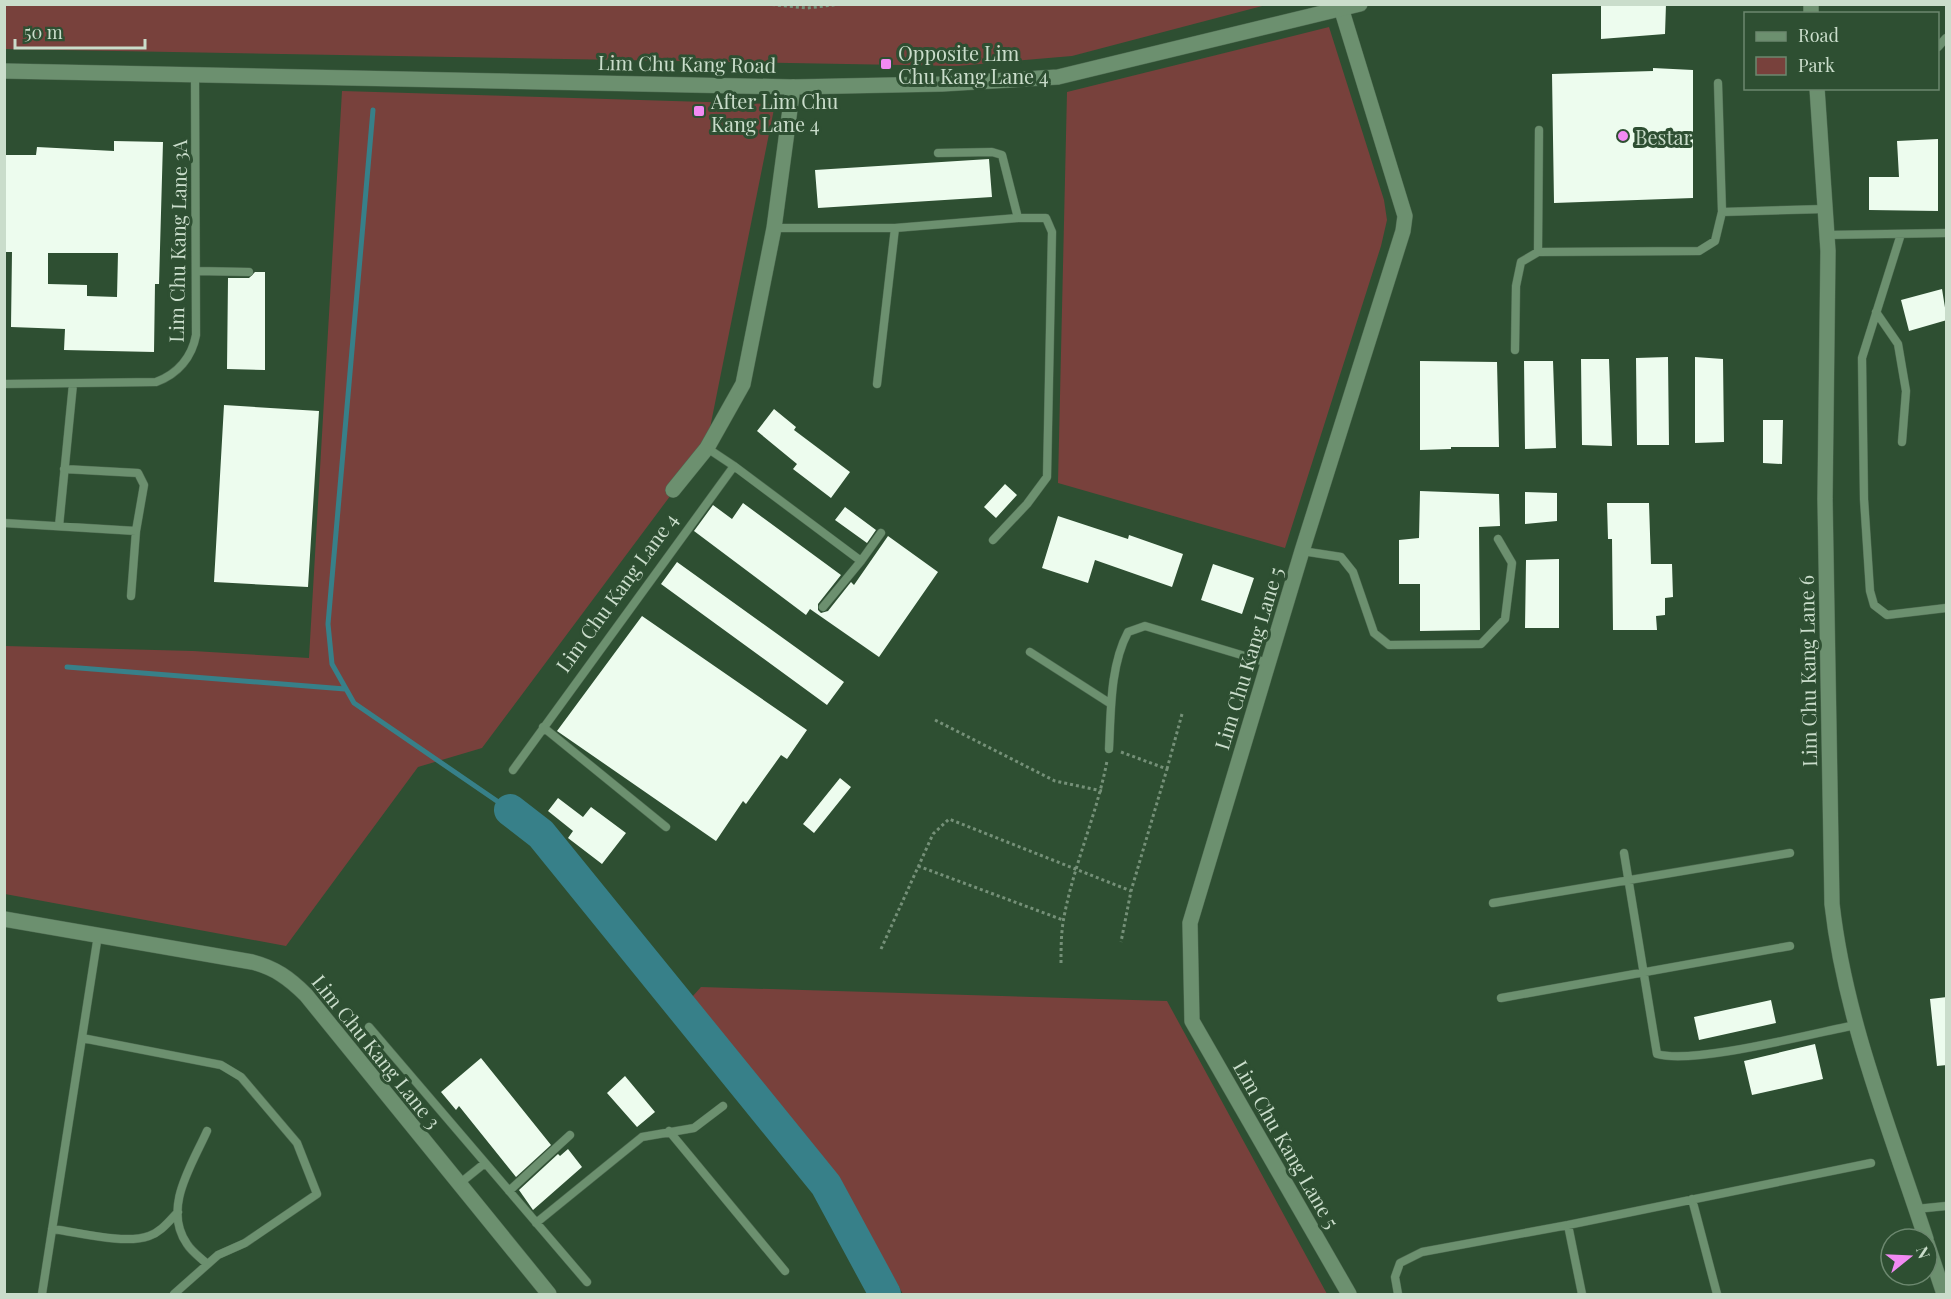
<svg xmlns="http://www.w3.org/2000/svg" width="1951" height="1299" viewBox="0 0 1951 1299" font-family="'Playfair Display',serif">
	<style>
		.green { fill: #78413c }
		.lines { fill: none; stroke-linecap: round; stroke-linejoin: round }
		.stream { stroke: #378089; stroke-width: 5 }
		.river { stroke: #378089; stroke-width: 32 }
		.building { fill: #edfcee; fill-rule: evenodd }
		.service-casing { stroke: #4e6a51; stroke-width: 9 }
		.minor-casing { stroke: #4e6a51; stroke-width: 16 }
		.secondary-casing { stroke: #4e6a51; stroke-width: 16 }
		.path { stroke: #759078; stroke-width: 3; stroke-dasharray: 3 3; stroke-linecap: butt }
		.service { stroke: #6c906f; stroke-width: 8 }
		.minor { stroke: #6c906f; stroke-width: 15 }
		.secondary { stroke: #6c906f; stroke-width: 15 }
		.poi-dot { fill: #f28af3; stroke: #2e4f32; stroke-width: 2 }
		.labels { text-anchor: middle; dominant-baseline: central; stroke-width: 6; stroke-linejoin: round; paint-order: stroke }
		.poi-label { font-size: 20px; fill: #caddcb; stroke: #2e4f32; text-anchor: start }
		.street-label { font-size: 20px; fill: #caddcb; stroke: #2e4f32 }
	</style>
	<rect width="100%" height="100%" fill="#2e4f32"/>
	<path class="green" d="M5,4H1266V5L1072,56L957,66L5,49Z
		M1329,27L1384,200L1387,220L1381,246L1285,548L1058,483L1067,92Z
		M342,91L775,104L706,448L482,748L418,767L286,946L5,894V646L193,651L309,658Z
		M701,987L1167,1001L1327,1294H903L840,1183L692,997Z"/>
	<g class="lines">
		<path class="stream" d="M373,110L328,624L332,664L354,703L510,810
			M67,667L345,689"/>
		<path class="river" d="M510,810L541,834L826,1185L885,1294"/>
	</g>
	<path class="building" d="M1601,4H1666L1665,34L1601,39Z
		M1653,68L1693,70V198L1554,203L1552,74L1653,71Z
		M1938,139V211L1869,210V177H1899L1897,141Z
		M114,141L163,142L159,284H155L154,352L64,350L65,329L11,327L12,252H4V155H36L37,147L114,151ZM48,253H118L117,297L87,296V285L48,284Z
		M989,159L992,197L818,208L815,170Z
		M255,272H265V370L227,369L228,278H249Z
		M1942,289L1947,320L1909,331L1901,300Z
		M1668,357L1669,445H1637L1636,358Z
		M1695,357L1723,359L1724,442L1695,443Z
		M1581,359H1609L1612,446L1582,445Z
		M1420,361L1497,362L1499,447H1451V449L1420,450Z
		M1524,361H1553L1556,448L1525,449Z
		M224,405L319,411L308,587L214,582Z
		M774,409L796,427L794,430L850,472L831,498L793,469L797,464L757,431Z
		M1763,420H1783L1782,464L1763,463Z
		M1005,484L1017,495L996,518L984,507Z
		M1420,491L1499,494L1500,526L1479,527L1480,630L1420,631V584H1399V540L1419,538Z
		M1525,492L1557,493V521L1525,524Z
		M743,503L841,575L818,604V610L821,613L828,611L851,582L854,585L888,536L938,572L879,657L810,609L806,615L694,531L713,505L732,519Z
		M1607,503H1649L1651,564H1672L1673,597L1665,598V615L1656,616L1657,630H1613L1612,539H1608Z
		M845,507L876,530L867,543L835,520Z
		M1058,516L1128,539L1129,535L1183,554L1172,587L1095,560L1088,583L1042,568Z
		M1559,559V628H1525L1526,560Z
		M677,562L844,682L827,705L661,584Z
		M1213,564L1254,578L1242,614L1201,600Z
		M642,616L807,730L787,759L781,755L746,804L743,801L716,841L557,731Z
		M840,778L851,787L814,833L803,824Z
		M558,798L583,817L591,807L626,833L602,864L568,838L573,831L548,811Z
		M1947,997V1065L1937,1066L1930,999Z
		M1771,1000L1776,1023L1699,1040L1694,1017Z
		M1815,1044L1823,1079L1752,1095L1744,1061Z
		M481,1058L551,1145L516,1177L459,1106L456,1110L441,1092Z
		M625,1076L655,1112L637,1127L607,1093Z
		M568,1149L582,1167L533,1210L519,1190L558,1154L560,1156Z"/>
	<g class="lines">
		<g class="service-casing">
			<path id="service" d="M1938,47L1946,38
				M938,153L992,152L1002,155L1018,218
				M1722,212L1825,209
				M774,228H895L1018,218H1046L1052,232L1047,477L1027,504L993,540
				M1901,234L1862,358L1864,499L1870,591L1874,605L1887,615L1946,608
				M1826,235L1946,233
				M1538,252L1539,130
				M196,271L249,272
				M1876,312L1898,344L1906,391L1902,442
				M1515,350L1516,286L1521,262L1538,252L1699,251L1715,241L1722,212L1718,83
				M4,384L156,382C178,374 192,357 196,335L195,74
				M877,384L895,228
				M734,466L861,561L823,607
				M64,469L138,473L144,485L136,531L131,596
				M4,523L136,531
				M59,526L73,384
				M1302,551L1341,557L1353,572L1374,633L1389,645L1481,644L1505,619L1512,563L1498,539
				M861,561L881,533
				M1030,652L1111,704
				M543,727L666,827
				M1109,749C1111,710 1110,666 1128,632L1145,626L1268,663
				M513,770L734,466L707,448
				M1624,853L1657,1054C1694,1065 1813,1033 1856,1025
				M1493,903L1790,853
				M1501,998L1790,946
				M369,1027L587,1282
				M82,1038L221,1065L241,1077L297,1143L317,1194L245,1243L218,1255L174,1294
				M669,1131L785,1271
				M459,1184L485,1163
				M509,1191L570,1135
				M1692,1199L1717,1294
				M1916,1209L1946,1206
				M536,1223L642,1137L694,1128L723,1106
				M1568,1225L1582,1294
				M52,1229C78,1232 124,1245 149,1236C161,1232 169,1221 178,1212
				M207,1264C201,1258 192,1252 187,1244C162,1208 192,1165 207,1131
				M42,1294L98,935
				M1398,1294L1395,1277L1400,1263L1422,1252L1568,1225L1871,1163"/>
		</g>
		<g class="minor-casing">
			<path id="minor" d="M1811,4V14
				M1342,11L1405,216L1403,231L1302,551L1190,923L1192,1021L1349,1294
				M1817,88L1828,251L1825,499L1832,904C1845,1019 1890,1129 1926,1239
				M673,490L707,448L743,384L774,228L793,87
				M4,919L252,962C275,968 289,978 306,995L549,1294
				M1927,1243L1944,1294"/>
		</g>
		<g class="secondary-casing">
			<path id="secondary" d="M4,71L793,87L942,84L1058,77L1360,4"/>
		</g>
		<path class="path" d="M766,4L807,8L842,4
			M935,720L1055,781L1102,791
			M1121,752L1167,769L1131,891L1121,942
			M1167,769L1182,714
			M918,866L1063,920
			M881,949L933,834L949,819L1131,891
			M1061,963C1061,948 1061,932 1064,917C1074,864 1097,814 1107,761"/>
		<use href="#service" class="service"/>
		<use href="#minor" class="minor"/>
		<use href="#secondary" class="secondary"/>
	</g>
	<g class="poi-dot">
		<rect x="880" y="58" width="12" height="12" rx="3"/>
		<rect x="693" y="105" width="12" height="12" rx="3"/>
		<circle cx="1623" cy="136" r="6"/>
	</g>
	<g class="labels">
		<g class="poi-label">
			<text x="898" y="52">Opposite Lim<tspan x="898" dy="23">Chu Kang Lane 4</tspan></text>
			<text x="711" y="100">After Lim Chu<tspan x="711" dy="23">Kang Lane 4</tspan></text>
			<text x="1635" y="136">Bestar</text>
		</g>
		<g class="street-label">
			<text transform="translate(687 63) rotate(1)">Lim Chu Kang Road</text>
			<text transform="translate(177 241) rotate(-89)">Lim Chu Kang Lane 3A</text>
			<text transform="translate(616 592) rotate(-54)">Lim Chu Kang Lane 4</text>
			<text transform="translate(1248 658) rotate(-73)">Lim Chu Kang Lane 5</text>
			<text transform="translate(1807 671) rotate(-91)">Lim Chu Kang Lane 6</text>
			<text transform="translate(377 1051) rotate(51)">Lim Chu Kang Lane 3</text>
			<text transform="translate(1287 1144) rotate(60)">Lim Chu Kang Lane 5</text>
		</g>
	</g>
	<rect width="1951" height="1299" fill="none" stroke="#caddcb" stroke-width="12"/>
	<rect x="1744" y="12" width="195" height="78" fill="#2e4f32" stroke="#6c886f" stroke-width="1.5"/>
	<rect x="1756" y="32" width="30" height="9" fill="#6c906f" stroke="#6c886f" stroke-width="1.5"/>
	<text x="1798" y="42" font-size="18" fill="#caddcb">Road</text>
	<rect x="1756" y="57" width="30" height="18" fill="#78413c" stroke="#6c886f" stroke-width="1.5"/>
	<text x="1798" y="72" font-size="18" fill="#caddcb">Park</text>
	<g transform="translate(1909 1257) rotate(72)"><circle r="28" fill="#2e4f32" stroke="#6c886f" stroke-width="1.5"/>
	<path d="M0-4.5L10 22L0 15L-10 22Z" fill="#f28af3"/>
	<text y="-9" font-size="16" font-weight="bold" text-anchor="middle" fill="#caddcb">N</text>
	</g>
	<path d="M15 39v9h130v-9" fill="none" stroke="#caddcb" stroke-width="3"/>
	<text x="24" y="39" font-size="18" fill="#caddcb" stroke="#2e4f32" stroke-width="4.5" paint-order="stroke">50 m</text>
</svg>
